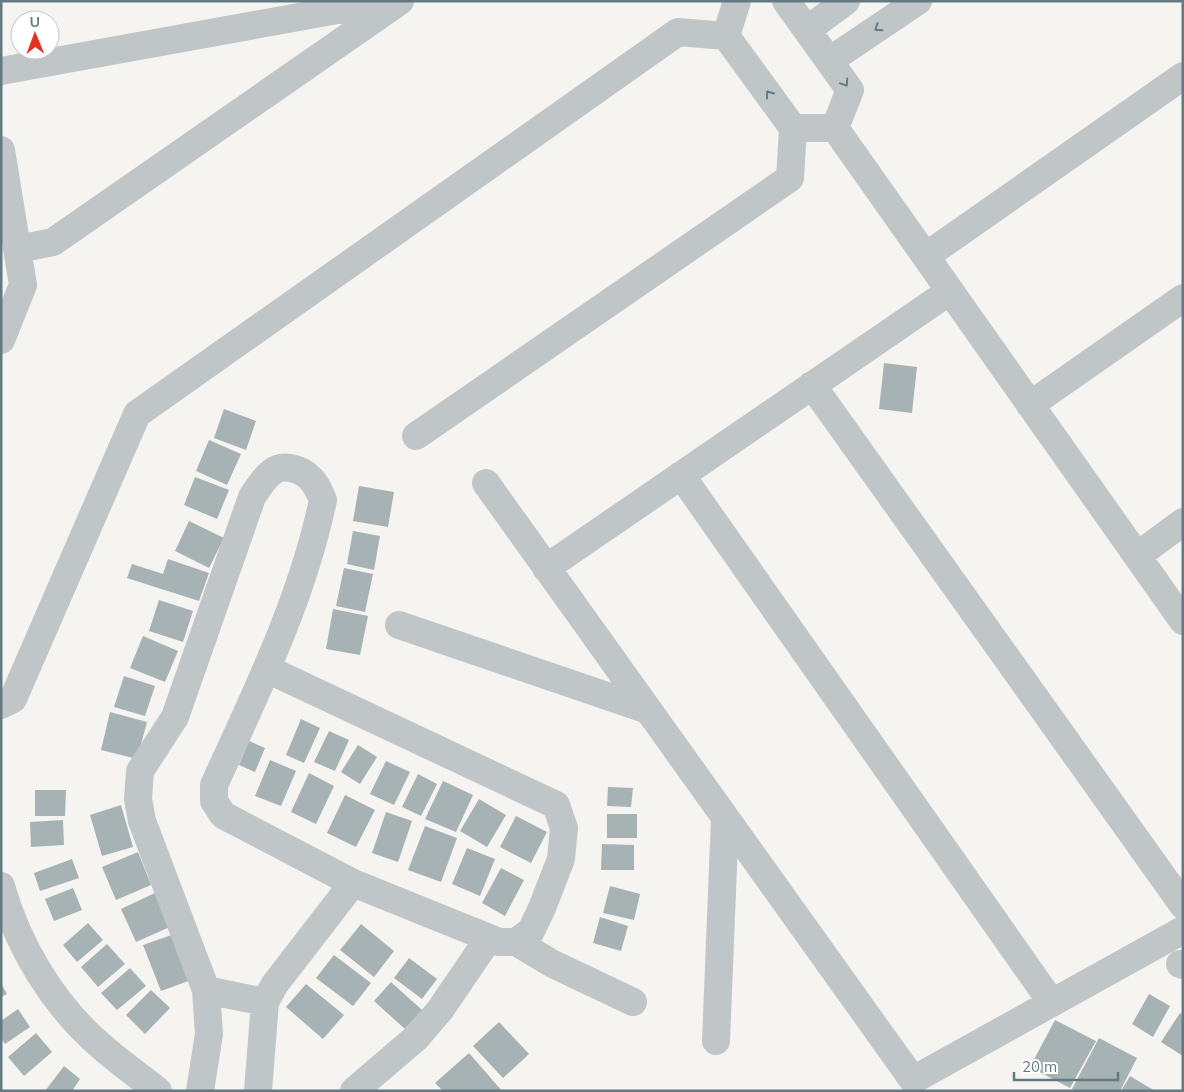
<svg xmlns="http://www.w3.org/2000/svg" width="1184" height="1092" viewBox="0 0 1184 1092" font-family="Mulish,sans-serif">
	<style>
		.building { fill: #a6b2b4 }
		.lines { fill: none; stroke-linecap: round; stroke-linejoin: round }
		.street { stroke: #c0c5c7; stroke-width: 28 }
		.oneway { stroke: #637a83 }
	</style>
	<rect width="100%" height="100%" fill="#f5f4f1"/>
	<path class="building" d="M884,363L917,367L912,413L879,409Z
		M224,409L256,421L246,450L214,438Z
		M209,440L241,454L227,485L196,471Z
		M195,477L229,490L217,519L184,505Z
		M359,486L394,492L388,527L353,521Z
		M189,521L224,538L209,568L175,551Z
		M353,531L380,536L374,570L347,564Z
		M168,559L209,573L199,601L127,578L132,564L163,574Z
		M344,568L373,574L365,612L336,606Z
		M159,600L193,611L183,642L149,631Z
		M333,609L368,616L360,655L326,649Z
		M143,636L178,651L165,682L130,668Z
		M124,676L155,686L145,716L114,707Z
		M110,712L147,722L137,759L101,750Z
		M301,719L320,728L304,763L286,755Z
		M329,731L349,740L335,771L314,762Z
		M249,741L265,748L255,772L239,765Z
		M358,745L377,757L360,784L341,772Z
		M270,760L296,771L281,806L255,796Z
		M386,761L410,772L394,805L370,794Z
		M309,773L334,786L316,824L291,812Z
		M418,774L437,784L421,816L402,807Z
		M443,781L473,795L456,832L425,819Z
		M608,787L633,788L631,807L607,806Z
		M35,790H66L65,816H35Z
		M345,795L375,810L356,847L327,833Z
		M479,799L506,815L487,847L460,831Z
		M121,805L133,847L102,856L90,815Z
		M386,812L412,821L398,862L372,853Z
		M607,814H637V838H607Z
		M516,816L547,832L531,863L500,847Z
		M63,820L64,845L31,847L30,822Z
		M425,826L457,838L441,882L408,870Z
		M602,844L634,845V870H601Z
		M467,848L495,859L480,896L452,884Z
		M138,852L151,885L116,900L102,867Z
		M72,859L79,878L40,891L34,873Z
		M501,868L524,880L505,916L482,903Z
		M610,886L640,894L634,920L603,913Z
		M73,888L82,910L54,921L45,899Z
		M157,892L172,926L136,942L121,909Z
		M600,917L628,926L621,951L593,943Z
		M88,923L103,940L77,962L63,945Z
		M361,924L394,951L374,977L340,950Z
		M177,933L194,979L161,991L143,945Z
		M107,944L125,964L98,987L81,967Z
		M334,955L371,983L353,1006L316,978Z
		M409,958L437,979L422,999L394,978Z
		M130,968L146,986L117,1010L101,993Z
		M391,982L422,1010L405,1029L374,1001Z
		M1,983L7,994L1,997Z
		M306,984L344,1015L323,1039L286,1007Z
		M151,990L170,1008L145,1034L126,1015Z
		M1149,994L1170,1006L1153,1037L1132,1024Z
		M18,1009L30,1027L5,1044L1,1038V1021Z
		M1180,1013L1183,1015V1056L1161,1042Z
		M1055,1020L1096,1041L1070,1088L1030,1067Z
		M499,1022L529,1054L503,1078L473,1046Z
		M36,1033L52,1052L24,1076L8,1057Z
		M1099,1038L1137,1058L1120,1091H1076L1072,1089Z
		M469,1053L502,1091H443L435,1083Z
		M64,1066L80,1079L72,1091H45Z
		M1130,1076L1155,1091H1121Z"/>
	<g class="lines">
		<path class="street" d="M737,1L726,36L793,128H835
			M786,1L850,90L835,128
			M807,30L846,1
			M829,61L918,1
			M1,71L387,1
			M835,128L1183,621
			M1,150L23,285L1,340
			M18,249L53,242L400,1
			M926,256L1183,76
			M812,385L1183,905
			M1030,405L1183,298
			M416,436L790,178L793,128
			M681,475L1052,1003
			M486,483L913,1080L1183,930
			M1137,556L1183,522
			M546,568L950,291
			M399,625L648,710
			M1,705L13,699L137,414L678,32L726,36
			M1,886C18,946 53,1005 101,1046C119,1062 139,1076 158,1091
			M516,942L553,964L633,1002
			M1180,964L1183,965
			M206,990L265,1002
			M716,1041L725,818
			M200,1091L209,1034L206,990L142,821L138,799L140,771L175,717L252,497C258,488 263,479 272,472C283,463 302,469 311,479C317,485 320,493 323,500C302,600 256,693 214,785V801L223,815L353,883L499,942H516L531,931L542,908L561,859L564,828L556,805L267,669
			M258,1091L265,1002L275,984L353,883
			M354,1091L417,1037L440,1010L489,938"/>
	</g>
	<defs><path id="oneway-chevron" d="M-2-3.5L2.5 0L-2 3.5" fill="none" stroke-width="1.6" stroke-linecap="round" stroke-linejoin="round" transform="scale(1.25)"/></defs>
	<g class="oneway">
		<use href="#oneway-chevron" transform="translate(878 28) rotate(146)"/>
		<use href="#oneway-chevron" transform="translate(845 83) rotate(56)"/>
		<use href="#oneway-chevron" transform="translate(769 94) rotate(-126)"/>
	</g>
	<rect width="1184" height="1092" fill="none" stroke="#637a83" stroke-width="5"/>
	<g transform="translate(35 35) rotate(359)"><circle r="24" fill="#ffffff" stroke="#c1cacd"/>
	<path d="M0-4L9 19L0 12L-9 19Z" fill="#e72f1f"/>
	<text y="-8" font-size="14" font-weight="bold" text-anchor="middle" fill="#637a83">U</text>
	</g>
	<path d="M1014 1072v8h104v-8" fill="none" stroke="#637a83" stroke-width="2.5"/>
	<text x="1022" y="1072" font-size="15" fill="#637a83" stroke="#ffffff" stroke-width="4" paint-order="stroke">20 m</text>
</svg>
